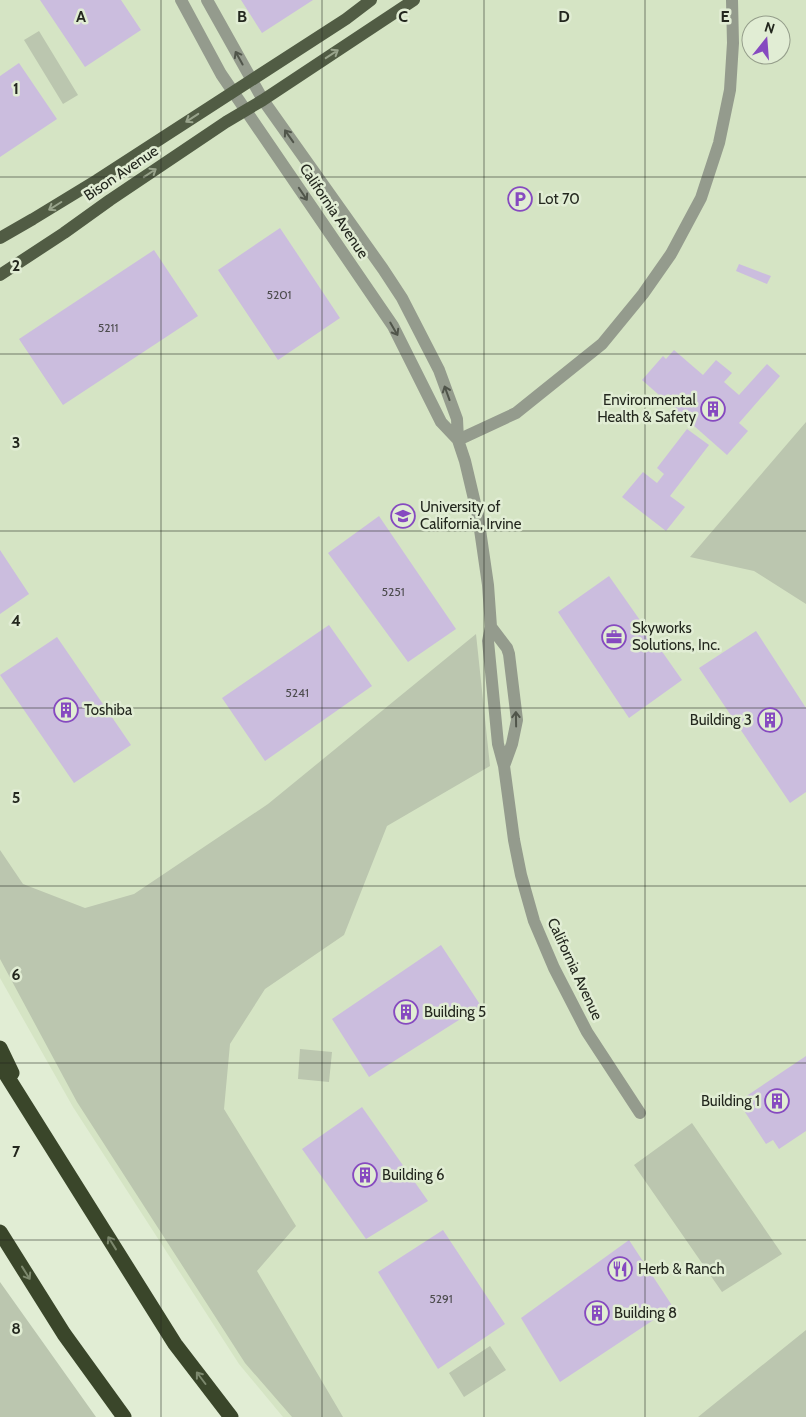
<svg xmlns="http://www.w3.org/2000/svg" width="806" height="1417" viewBox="0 0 806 1417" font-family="Cabin,sans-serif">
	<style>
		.built { fill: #d5e4c4; fill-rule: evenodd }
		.green { fill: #bbc6af }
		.building { fill: #cbbdde }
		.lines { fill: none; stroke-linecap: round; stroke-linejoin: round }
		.minor { stroke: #949b8d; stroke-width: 12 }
		.major { stroke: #515c44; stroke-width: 12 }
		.highway { stroke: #3a462a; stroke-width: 15 }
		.oneway { stroke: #99a48c }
		.oneway2 { stroke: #50554a }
		.oneway3 { stroke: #7d896e }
		.grid { fill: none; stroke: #23271e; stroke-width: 1; stroke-opacity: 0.55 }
		.labels { text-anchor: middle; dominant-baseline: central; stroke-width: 5; stroke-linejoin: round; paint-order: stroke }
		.number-label { font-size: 12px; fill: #4d4c4e }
		.street-label { font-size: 15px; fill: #23271e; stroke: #e1edd4 }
		.poi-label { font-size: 15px; fill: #23271e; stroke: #e1edd4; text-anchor: start }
		.grid-label { font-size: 16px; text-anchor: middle; font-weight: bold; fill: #23271e; stroke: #e1edd4; stroke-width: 5; stroke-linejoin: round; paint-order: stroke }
	</style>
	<rect width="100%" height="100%" fill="#e1edd4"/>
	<path class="built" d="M0,0H806V1417H283L239,1364L73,1107L0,978ZM751,25H781V55H751Z"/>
	<path class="green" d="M39,31L78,95L63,104L24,40Z
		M806,422V604L754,571L690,557Z
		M476,634L490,766L387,826L344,935L265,989L230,1044L224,1109L296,1226L257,1271L343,1417H292L245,1363L77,1102L0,959V850L23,884L85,908L134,894L268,804Z
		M300,1049L332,1052L329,1082L298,1079Z
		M692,1123L782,1254L722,1292L634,1165Z
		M0,1282L96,1417H0Z
		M806,1330V1417H698Z
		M490,1346L506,1370L464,1397L449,1373Z"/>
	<path class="building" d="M40,0H121L141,30L85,67Z
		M241,0H313L262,33Z
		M19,63L57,119L0,157V76Z
		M280,228L340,318L278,360L218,270Z
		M154,250L198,316L63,405L19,339Z
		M739,264L771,276L767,284L736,271Z
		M674,350L703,375L716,360L732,373L724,382L739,395L767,364L780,376L739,423L748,431L727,455L642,380L663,356L666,359Z
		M687,429L709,445L670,496L685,507L666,531L622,497L643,472L657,483L664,474L657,468Z
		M379,516L456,629L408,662L328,553Z
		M0,550L29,594L0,614Z
		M609,576L682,680L629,718L558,612Z
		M329,625L372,686L265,761L222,698Z
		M756,631L806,708V792L790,803L699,668Z
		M57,637L131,745L74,783L0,675Z
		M441,945L481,1006L369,1077L332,1019Z
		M806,1056V1131L779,1149L773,1140L766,1144L743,1109L750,1105L745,1097Z
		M362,1107L428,1201L366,1239L302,1149Z
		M443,1230L505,1324L438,1369L378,1272Z
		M629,1240L673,1307L560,1382L521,1318Z"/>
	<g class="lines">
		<path class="minor" d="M181,0L221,74L393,326L441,422L458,440
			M207,0L263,100L383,269L402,298L439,370L457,419L458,440L465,461L478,516L488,585L491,627L488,641L498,744L504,766L514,840L521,875L534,921L554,968L587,1032L640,1113
			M458,440L516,413L602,344L643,294L671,254L701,198L719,143L730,90L733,43L732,0
			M491,627L507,648L509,654L517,720L512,744L504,766"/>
		<path class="major" d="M0,238L33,219L97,180L346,19L371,0
			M0,275L64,233L110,200L226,122L263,100L414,0"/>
		<path class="highway" d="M0,1048L12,1073
			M0,1065L175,1344L231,1417
			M0,1232L64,1334L124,1417"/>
	</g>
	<defs><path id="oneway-shaft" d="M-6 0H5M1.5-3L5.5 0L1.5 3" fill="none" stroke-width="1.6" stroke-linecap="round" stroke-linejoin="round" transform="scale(1.25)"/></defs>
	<g class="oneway">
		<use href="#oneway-shaft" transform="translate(332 54) rotate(-33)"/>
		<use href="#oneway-shaft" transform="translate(192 118) rotate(147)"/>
		<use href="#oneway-shaft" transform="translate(150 173) rotate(-34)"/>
		<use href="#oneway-shaft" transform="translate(55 206) rotate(148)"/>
	</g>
	<g class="oneway2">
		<use href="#oneway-shaft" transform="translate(239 58) rotate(-119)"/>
		<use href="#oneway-shaft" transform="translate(289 136) rotate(-125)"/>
		<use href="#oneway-shaft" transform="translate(303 194) rotate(56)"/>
		<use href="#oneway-shaft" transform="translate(394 329) rotate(60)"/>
		<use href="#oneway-shaft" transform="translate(447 393) rotate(-110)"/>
		<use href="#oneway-shaft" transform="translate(516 719) rotate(-91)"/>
	</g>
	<g class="oneway3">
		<use href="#oneway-shaft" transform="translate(112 1243) rotate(-122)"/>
		<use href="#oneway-shaft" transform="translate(26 1273) rotate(58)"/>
		<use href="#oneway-shaft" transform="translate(201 1378) rotate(-127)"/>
	</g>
	<path class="grid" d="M161,0V1417M322,0V1417M484,0V1417M645,0V1417M0,177H806M0,354H806M0,531H806M0,708H806M0,886H806M0,1063H806M0,1240H806"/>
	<defs>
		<g id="parking-ring" transform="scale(1.25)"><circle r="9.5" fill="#e1edd4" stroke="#864ac0" stroke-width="1.5"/><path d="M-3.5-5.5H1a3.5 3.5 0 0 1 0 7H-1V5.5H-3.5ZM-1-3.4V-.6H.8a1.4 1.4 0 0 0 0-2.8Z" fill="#864ac0"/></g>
		<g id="building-ring" transform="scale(1.25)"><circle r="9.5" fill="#e1edd4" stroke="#864ac0" stroke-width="1.5"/><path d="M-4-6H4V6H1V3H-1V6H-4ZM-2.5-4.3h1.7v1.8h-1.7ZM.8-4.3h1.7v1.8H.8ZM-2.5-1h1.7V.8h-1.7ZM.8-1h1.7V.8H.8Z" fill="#864ac0"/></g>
		<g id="university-ring" transform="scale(1.25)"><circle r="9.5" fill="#e1edd4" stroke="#864ac0" stroke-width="1.5"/><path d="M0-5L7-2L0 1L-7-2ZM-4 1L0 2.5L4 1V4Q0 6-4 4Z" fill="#864ac0"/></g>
		<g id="office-ring" transform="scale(1.25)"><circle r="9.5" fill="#e1edd4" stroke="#864ac0" stroke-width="1.5"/><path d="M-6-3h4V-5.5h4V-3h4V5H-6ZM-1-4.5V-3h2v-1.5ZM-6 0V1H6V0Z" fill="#864ac0"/></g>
		<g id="restaurant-ring" transform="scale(1.25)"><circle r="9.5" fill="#e1edd4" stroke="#864ac0" stroke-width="1.5"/><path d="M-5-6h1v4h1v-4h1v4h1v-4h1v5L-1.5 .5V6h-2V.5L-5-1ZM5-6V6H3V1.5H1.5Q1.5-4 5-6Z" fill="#864ac0"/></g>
	</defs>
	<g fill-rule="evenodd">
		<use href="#parking-ring" x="520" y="199"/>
		<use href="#building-ring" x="713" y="409"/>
		<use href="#university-ring" x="403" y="516"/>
		<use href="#office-ring" x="614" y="637"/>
		<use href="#building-ring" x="66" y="710"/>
		<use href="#building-ring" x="770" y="720"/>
		<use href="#building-ring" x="406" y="1012"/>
		<use href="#building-ring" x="777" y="1101"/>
		<use href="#building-ring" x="365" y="1175"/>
		<use href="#restaurant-ring" x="620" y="1269"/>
		<use href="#building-ring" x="597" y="1313"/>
	</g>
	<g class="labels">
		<g class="number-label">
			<text x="279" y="294">5201</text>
			<text x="108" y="327">5211</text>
			<text x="393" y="591">5251</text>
			<text x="297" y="692">5241</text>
			<text x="441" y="1298">5291</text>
		</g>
		<g class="street-label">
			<text transform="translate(121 173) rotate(-34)">Bison Avenue</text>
			<text transform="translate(334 211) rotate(56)">California Avenue</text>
			<text transform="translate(575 969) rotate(65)">California Avenue</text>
		</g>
		<g class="poi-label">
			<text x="538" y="199">Lot 70</text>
			<text x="696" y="400" text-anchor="end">Environmental<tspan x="696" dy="17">Health &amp; Safety</tspan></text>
			<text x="420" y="507">University of<tspan x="420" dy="17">California, Irvine</tspan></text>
			<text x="632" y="628">Skyworks<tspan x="632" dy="17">Solutions, Inc.</tspan></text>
			<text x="84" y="710">Toshiba</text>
			<text x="752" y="720" text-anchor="end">Building 3</text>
			<text x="424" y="1012">Building 5</text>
			<text x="760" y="1101" text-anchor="end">Building 1</text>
			<text x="382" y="1175">Building 6</text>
			<text x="638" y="1269">Herb &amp; Ranch</text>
			<text x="614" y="1313">Building 8</text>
		</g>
	</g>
	<g class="grid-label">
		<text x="81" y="22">A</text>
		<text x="242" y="22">B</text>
		<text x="403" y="22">C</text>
		<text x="564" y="22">D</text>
		<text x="725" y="22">E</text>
		<text x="16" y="94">1</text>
		<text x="16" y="271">2</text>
		<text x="16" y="448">3</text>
		<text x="16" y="626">4</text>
		<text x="16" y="803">5</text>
		<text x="16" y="980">6</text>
		<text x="16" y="1157">7</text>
		<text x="16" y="1334">8</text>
	</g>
	<g transform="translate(766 40) rotate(17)"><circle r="24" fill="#e1edd4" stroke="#959e8b"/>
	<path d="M0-4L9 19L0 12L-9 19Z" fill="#864ac0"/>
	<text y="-8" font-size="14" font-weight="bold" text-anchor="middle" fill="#23271e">N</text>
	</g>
</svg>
